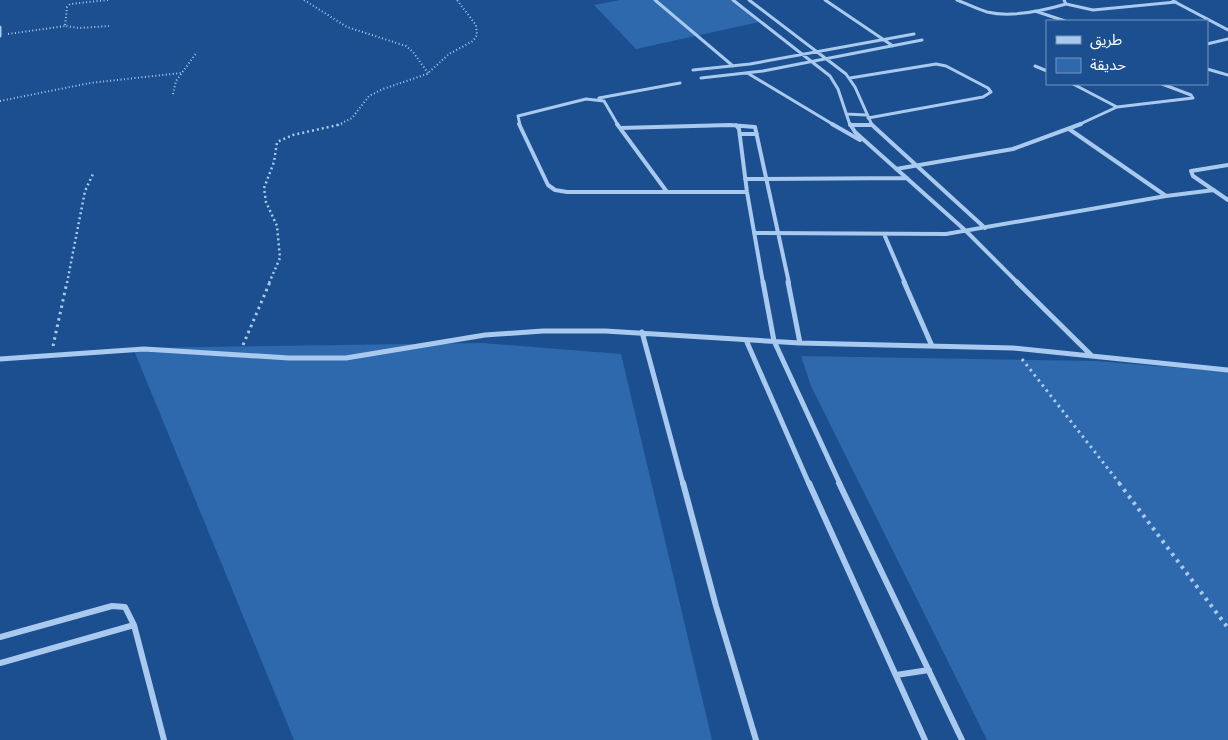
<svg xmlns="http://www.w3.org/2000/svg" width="1228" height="740" viewBox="0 0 1228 740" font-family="Helvetica,'Noto Sans Arabic',sans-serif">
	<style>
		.green { fill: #2e69ad }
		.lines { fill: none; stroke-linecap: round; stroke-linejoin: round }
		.path-far3 { stroke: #a9c9ee; stroke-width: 2; stroke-dasharray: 1 2.5; stroke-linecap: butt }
		.path-far2 { stroke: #a9c9ee; stroke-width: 2.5; stroke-dasharray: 2 3; stroke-linecap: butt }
		.path-far1 { stroke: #a9c9ee; stroke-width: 3; stroke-dasharray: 2.5 4; stroke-linecap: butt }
		.path { stroke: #a9c9ee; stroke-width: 4; stroke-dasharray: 3 5; stroke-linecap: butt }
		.minor-far3 { stroke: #a9c9ee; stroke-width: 3 }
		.minor-far2 { stroke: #a9c9ee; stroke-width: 4 }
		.minor-far1 { stroke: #a9c9ee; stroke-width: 5 }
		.minor { stroke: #a9c9ee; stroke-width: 6 }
	</style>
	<rect width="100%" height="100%" fill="#1b4f8f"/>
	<path class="green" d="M620,0H736L759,22L636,49L594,5Z
		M482,343L621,354L712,740H294L133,348Z
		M801,356L1097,361L1228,372V740H987L811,386Z"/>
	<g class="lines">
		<path class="path-far3" d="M108,0L70,4L67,7L65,26L79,28L109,26
			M304,0L347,27L406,46L413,52L428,73
			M8,34L65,26
			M173,94L176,81L197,52
			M0,101L90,83L181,73
			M338,125L352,118L369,96L383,89L427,74L449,54L473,41L477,35L476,25L457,0"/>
		<path class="path-far2" d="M67,283L85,191L93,174
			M269,283L280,258L277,226L266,202L264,188L274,162L277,142L293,135L342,124"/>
		<path class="path-far1" d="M243,345L270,282
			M53,346L67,282
			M1022,359L1120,484"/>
		<path class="path" d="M1119,483L1228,628"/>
		<path class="minor-far3" d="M655,0L733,66
			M733,0L830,76L838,89L850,125
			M749,0L846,74L855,87L872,125
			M825,0L893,46
			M957,0C967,4 977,9 987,12C1012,18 1042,11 1066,4L1064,0
			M1173,1L1228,30
			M1066,4L1093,10L1176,2
			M1035,11L1065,21
			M0,27V36
			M1207,44L1228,39
			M1035,66L1047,71
			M1207,69L1228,75
			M693,70L750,64L914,34
			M749,74L834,125
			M701,78L763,71L922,40
			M850,78L936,64L946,66L988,88L991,92L983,97L868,118
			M1073,84L1117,107L1078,125
			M599,98L680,83
			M1117,107L1193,98L1191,95L1162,84
			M846,114L866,115
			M520,125L518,116L586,99L604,101L618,125"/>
		<path class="minor-far2" d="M519,124L548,185L555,190L567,192H667
			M617,124L667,192
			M832,124L860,140
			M850,124L855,132L966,231L1018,283
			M871,124L985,228
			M736,125L739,129L747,192L763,283
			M850,125H871
			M620,128L730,125L755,127L789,283
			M1069,129L1166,196
			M740,134H757
			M1228,165L1191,171L1193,176L1228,200
			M896,169L1013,149L1081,124
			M745,179L907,178
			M667,192H747
			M754,233L946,234L1166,196L1214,190
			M884,234L905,283"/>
		<path class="minor-far1" d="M763,282L774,341L840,484
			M788,282L800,343
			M904,282L932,346
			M1017,282L1091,355
			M642,332L683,484
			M746,340L809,484
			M0,359L144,349L289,358H346L485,335L543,331H605L800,343L1013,348L1228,370"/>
		<path class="minor" d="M683,483L716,606L756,740
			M809,483L925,740
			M839,483L962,740
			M0,637L112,606L125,607L134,625L164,740
			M0,663L134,625
			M896,675L929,670"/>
	</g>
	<rect x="1046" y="20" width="162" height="65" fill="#1b4f8f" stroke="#7695bc"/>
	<rect x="1056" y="36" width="25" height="8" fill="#a9c9ee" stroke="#7695bc"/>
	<text x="1090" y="45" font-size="15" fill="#ffffff">طريق</text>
	<rect x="1056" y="58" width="25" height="15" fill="#2e69ad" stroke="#7695bc"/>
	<text x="1090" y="70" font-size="15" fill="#ffffff">حديقة</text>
</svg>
